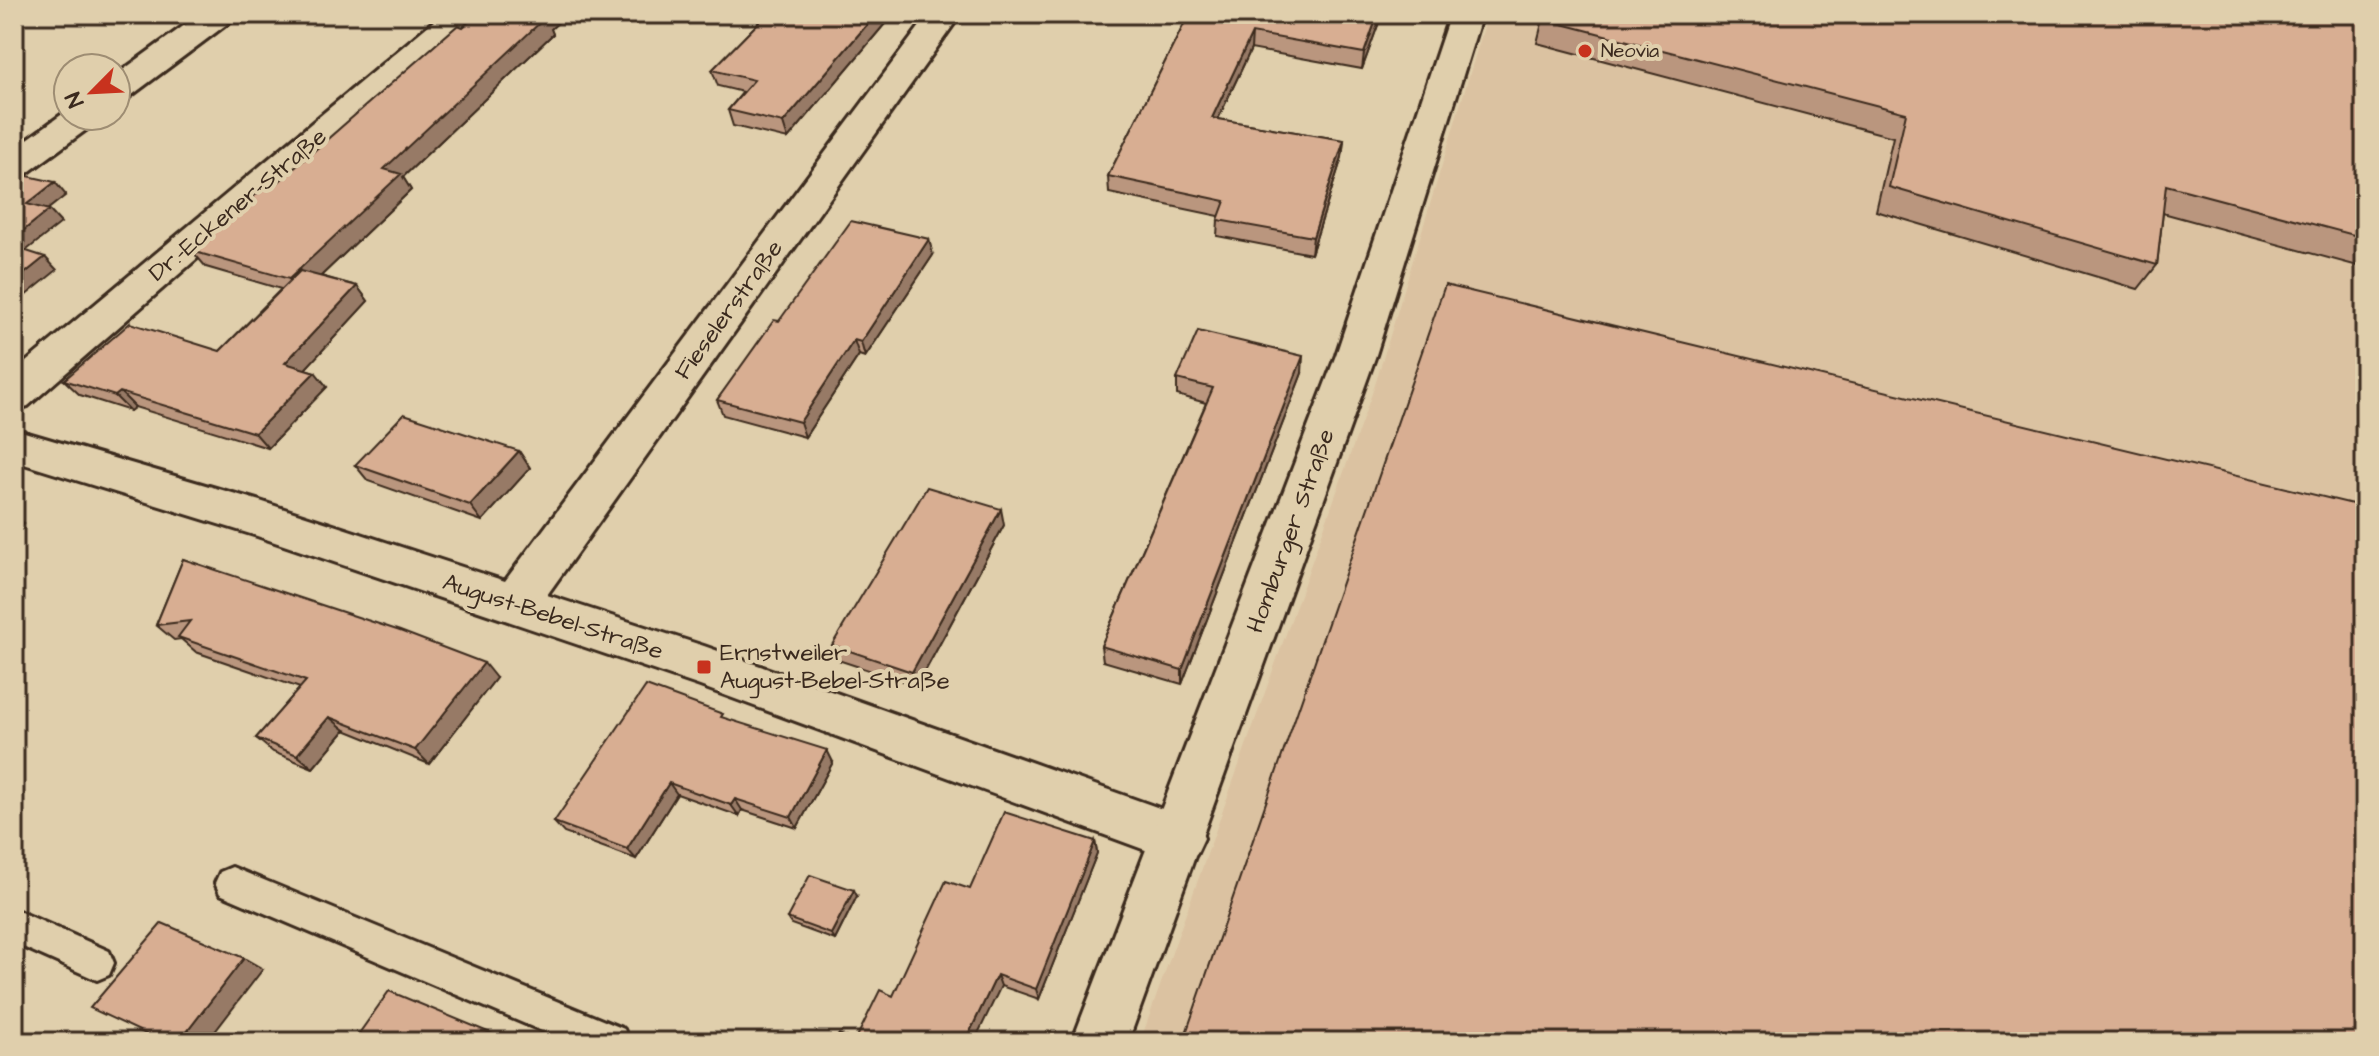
<svg xmlns="http://www.w3.org/2000/svg" width="2379" height="1056" viewBox="0 0 2379 1056" font-family="'Architects Daughter',sans-serif">
	<style>
		.built { fill: #dbc2a1 }
		.lines { fill: none; stroke-linecap: round; stroke-linejoin: round }
		.lane-casing { stroke: #3b2a1e; stroke-width: 6 }
		.street-casing { stroke: #3b2a1e; stroke-width: 6 }
		.secondary-casing { stroke: #3b2a1e; stroke-width: 6 }
		.lane { fill: #e0cfac; fill-rule: evenodd }
		.street { fill: #e0cfac; fill-rule: evenodd }
		.secondary { fill: #e0cfac; fill-rule: evenodd }
		.wall { fill: #ba967e; stroke: #3b2a1e; stroke-width: 2 }
		.shaded-wall { fill: #977a66; stroke: #3b2a1e; stroke-width: 2 }
		.building { fill: #d8ae92; stroke: #3b2a1e; stroke-width: 2 }
		.poi-dot { fill: #c8321e; stroke: #e0cfac; stroke-width: 3 }
		.labels { text-anchor: middle; dominant-baseline: central; stroke-width: 8; stroke-linejoin: round; paint-order: stroke }
		.far-poi-label { font-size: 20px; fill: #3b2a1e; stroke: #e0cfac; text-anchor: start }
		.street-label { font-size: 24px; fill: #3b2a1e; stroke: #e0cfac }
		.poi-label { font-size: 24px; fill: #3b2a1e; stroke: #e0cfac; text-anchor: start }
	</style>
	<rect width="100%" height="100%" fill="#e0cfac"/>
	<filter id="ink" filterUnits="userSpaceOnUse"><feTurbulence type="fractalNoise" baseFrequency=".0125" numOctaves="2"/><feDisplacementMap in="SourceGraphic" scale="16" xChannelSelector="R" yChannelSelector="G"/><feConvolveMatrix kernelMatrix="1 2 1 2 8 2 1 2 1" color-interpolation-filters="sRGB"/></filter>
	<g filter="url(#ink)">
		<path class="built" d="M1488,14H2365V1042H1140L1375,385Z"/>
		<g class="lines">
			<g class="lane-casing">
				<path id="lane" d="M232,867L624,1029L629,1042H568L220,894L215,883L220,872Z
					M14,909L109,951L114,963L109,975L97,980L14,943Z"/>
			</g>
			<g class="street-casing">
				<path id="street" d="M200,14H236L231,21L128,98L116,101V75Z
					M442,14H477L28,406L14,410V372Z
					M929,14H961L547,595L704,646L1196,821L1204,838L1196,855L1178,862L700,686L257,536L14,461V429L260,501L505,581Z
					M68,110V116H99L94,124L26,174L14,177V149Z"/>
			</g>
			<g class="secondary-casing">
				<path id="secondary" d="M1450,14H1482L1376,355L1128,1042H1072L1336,355Z"/>
			</g>
			<use href="#lane" class="lane"/>
			<use href="#street" class="street"/>
			<use href="#secondary" class="secondary"/>
		</g>
		<path class="wall" d="M57,14H82L74,19Z
			M478,14H567L551,29L553,34L403,177L411,190L321,276L357,286L368,301L305,369L315,372L327,387L268,448L135,407L130,411L80,395L64,380L220,351L281,289L206,267L192,251L276,184Z
			M767,14H898L893,20L889,19L788,139L733,126L728,110L743,92L718,86L712,70Z
			M1189,14H1382L1362,69L1251,49L1218,119L1344,140L1342,157L1311,254L1217,236L1218,220L1219,216L1109,193L1108,176Z
			M2365,14V268L2163,213L2157,265L2138,289L1876,211L1893,137L1537,43L1543,19Z
			M933,255L865,357L859,355L805,437L723,415L717,400L779,321Z
			M1302,373L1182,684L1103,661L1101,646L1206,403L1177,395V379Z
			M519,451L530,468L482,521L368,481L355,465Z
			M1004,525L917,686L838,660L832,645Z
			M183,559L496,678L429,764L345,730L313,768L273,752L256,738L300,688L196,652L181,639L174,640L156,625Z
			M727,719L833,762L797,828L742,810L739,816L677,794L636,859L564,833L554,822Z
			M1095,841L1097,853L1039,999L1001,986L855,1041L893,996L970,889Z
			M857,896L835,940L791,924L787,918Z"/>
		<path class="shaded-wall" d="M70,14H82L74,19Z
			M542,14H567L551,29L553,34L403,177L411,190L301,295L289,279L384,169Z
			M876,14H888L889,19L788,139L783,123Z
			M1378,14H1382L1362,69L1364,53Z
			M1252,33L1251,49L1211,134L1212,118Z
			M1344,140L1342,157L1311,254L1313,237Z
			M55,182L66,195L38,217L27,204Z
			M49,210L61,223L18,257L14,253V238Z
			M929,239L933,255L865,357L861,342Z
			M45,257L57,270L14,305V282Z
			M357,286L368,301L297,378L285,363Z
			M854,340L859,355L805,437L800,422Z
			M1303,356L1302,373L1182,684V670Z
			M315,372L327,387L268,448L255,433Z
			M120,392L135,407L130,411L115,396Z
			M519,451L530,468L482,521L470,505Z
			M1001,509L1004,525L917,686L912,672Z
			M14,515L24,523L14,532Z
			M484,663L496,678L429,764L415,750Z
			M329,717L345,730L313,768L297,755Z
			M827,750L833,762L797,828L791,817Z
			M669,783L677,794L636,859L627,849Z
			M735,799L742,810L739,816L731,805Z
			M1095,841L1097,853L1039,999L1036,989Z
			M854,890L857,896L835,940L831,934Z
			M244,958L263,969L207,1042H179Z
			M997,975L1001,986L974,1042H965Z"/>
		<path class="building" d="M478,14H542L540,16L546,17L384,169L401,174L289,279L192,251L270,182L276,184L458,25L463,27Z
			M767,14H876L783,123L728,110L754,80L712,70Z
			M1189,14H1378L1364,53L1252,33L1212,118L1344,140L1313,237L1218,220L1225,201L1108,176Z
			M1545,14H2365V238L2166,185L2157,265L1889,187L1906,113L1543,19Z
			M14,173L55,182L27,204L49,210L14,238Z
			M851,221L929,239L861,342L854,340L800,422L717,400L774,320L779,321Z
			M14,247L45,257L14,282Z
			M300,271L357,286L285,363L315,372L255,433L120,392L115,396L64,380L130,323L220,351Z
			M1445,285L2365,507V1042H1183Z
			M1198,331L1303,356L1182,670L1101,646L1213,388L1177,379Z
			M404,414L519,451L470,505L355,465Z
			M927,487L1001,509L912,672L832,645Z
			M183,559L400,631L484,663L415,750L329,717L297,755L256,738L306,681L178,637L190,621L156,625Z
			M646,686L723,714L721,717L827,750L791,817L735,799L731,805L669,783L627,849L554,822Z
			M1004,812L1095,841L1036,989L997,975L965,1042H834L839,1034L855,1041L880,990L893,996L946,881L970,889Z
			M810,875L854,890L831,934L787,918Z
			M162,923L244,958L179,1042H163L90,1008Z
			M389,991L512,1042H353Z"/>
	</g>
	<g class="poi-dot">
		<circle cx="1585" cy="51" r="8"/>
		<rect x="696" y="659" width="16" height="16" rx="4"/>
	</g>
	<g class="labels">
		<g class="far-poi-label">
			<text x="1601" y="51">Neovia</text>
		</g>
		<g class="street-label">
			<text transform="translate(238 205) rotate(-40)">Dr.-Eckener-Straße</text>
			<text transform="translate(729 310) rotate(-54)">Fieselerstraße</text>
			<text transform="translate(1291 531) rotate(-70)">Homburger Straße</text>
			<text transform="translate(553 617) rotate(18)">August-Bebel-Straße</text>
		</g>
		<g class="poi-label">
			<text x="720" y="653">Ernstweiler<tspan x="720" dy="28">August-Bebel-Straße</tspan></text>
		</g>
	</g>
	<rect width="2379" height="1056" fill="none" stroke="#e0cfac" stroke-width="48"/>
	<rect x="24" y="24" width="2331" height="1008" fill="none" stroke="#3b2a1e" stroke-width="3" filter="url(#ink)"/>
	<g transform="translate(92 92) rotate(246)"><circle r="38" fill="#e0cfac" stroke="#9e8d73" stroke-width="2"/>
	<path d="M0-6L14 30L0 20L-14 30Z" fill="#c8321e"/>
	<text y="-12" font-size="22" font-weight="bold" text-anchor="middle" fill="#3b2a1e">N</text>
	</g>
</svg>
